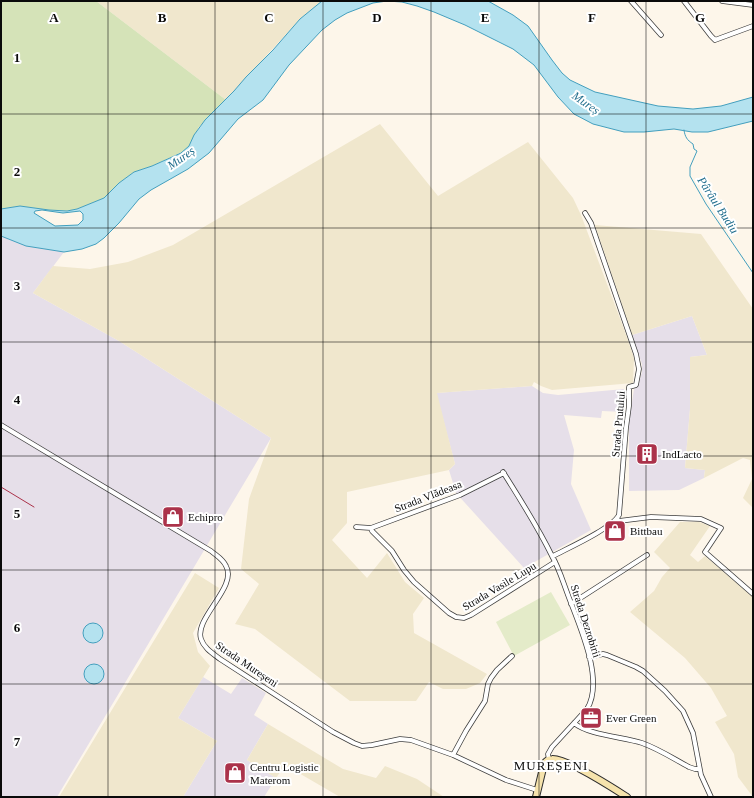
<svg xmlns="http://www.w3.org/2000/svg" width="754" height="798" viewBox="0 0 754 798" font-family="'Times New Roman',serif">
	<style>
		.industrial { fill: #e6dfe9 }
		.farmland { fill: #f0e7cd }
		.green { fill: #d5e3b8 }
		.pitch { fill: #e4ebc9 }
		.water { fill: #b4e2ef; stroke: #439fbe; fill-rule: evenodd }
		.lines { fill: none; stroke-linecap: round; stroke-linejoin: round }
		.stream { stroke: #439fbe; stroke-width: 1 }
		.street-casing { stroke: #3d3d3d; stroke-width: 5.5 }
		.secondary-casing { stroke: #2c2c2c; stroke-width: 8 }
		.street { stroke: #fff; stroke-width: 4 }
		.secondary { stroke: #f6e3ac; stroke-width: 6 }
		.rail { stroke: #ab324a; stroke-width: 1 }
		.grid { fill: none; stroke: #0a0a0a; stroke-width: 1; stroke-opacity: 0.55 }
		.labels { text-anchor: middle; dominant-baseline: central; stroke-width: 4; stroke-linejoin: round; paint-order: stroke }
		.street-label { font-size: 11px; fill: #0a0a0a; stroke: #fff }
		.poi-label { font-size: 11px; fill: #0a0a0a; stroke: #fff; text-anchor: start }
		.water-label { font-size: 12px; font-style: italic; fill: #226f8e; stroke: #fff }
		.quarter-label { font-size: 13px; letter-spacing: 1px; fill: #0a0a0a; stroke: #fff }
		.grid-label { font-size: 13px; text-anchor: middle; font-weight: bold; fill: #0a0a0a; stroke: #fff; stroke-width: 4; stroke-linejoin: round; paint-order: stroke }
	</style>
	<rect width="100%" height="100%" fill="#fdf6ea"/>
	<path class="industrial" d="M1,236L26,246L64,252L33,293L119,341L271,438L57,797H1Z
		M692,316L707,355L690,357V409L685,468L705,470L704,478L679,490L629,491V422L634,389L638,386L642,372V364L632,335Z
		M532,386L543,393L558,395L624,389V412L602,411L601,418L564,415L574,450L571,484L591,530L524,568L456,493L449,470L455,464L436,393Z
		M203,677L231,694L242,678L266,693L254,715L268,724L247,760L276,778L264,797H183L217,741L178,718Z"/>
	<path class="farmland" d="M96,1H322L300,19L226,100Z
		M380,124L438,196L528,142L573,198L581,215L624,329L634,358L633,383L552,390L541,386L534,382L532,386L437,393L455,464L449,470L347,492V523L332,540L367,578L387,553L405,582L424,598L413,614L414,633L487,674L480,683L466,689H443L429,682L416,701H350L255,629L235,624L259,584L241,569L249,499L271,438L119,341L33,293L53,266L90,269L128,262L173,245Z
		M595,225L701,234L753,309V508L743,498L752,479L750,460L743,458L704,478L705,470L685,468L690,409V357L707,355L692,316L632,335Z
		M680,522H699L710,526L690,555L698,562L705,556L753,597V797L738,777L734,754L715,722L727,716L711,688L685,658L630,612L654,591L662,577L670,568L654,552Z
		M195,573L219,588L193,633L198,652L210,666L178,718L217,741L183,797H59Z
		M268,724L343,769L376,778L385,766L417,779L444,797H340L285,765L276,778L247,760Z"/>
	<path class="green" d="M1,1H96L226,100L213,112L199,127L189,146L184,151L152,166L134,172L119,183L104,198L77,209L67,211L49,210L20,206L1,209Z"/>
	<path class="pitch" d="M551,592L570,625L514,656L496,622Z"/>
	<path class="water" d="M322,1H488L513,15L528,26L552,60L562,73L570,80L595,92L658,106L693,109L721,106L753,97V121L708,132H692L674,129L644,132H624L593,124L574,114L558,97L534,65L513,49L465,25L434,12L417,6L402,2L387,1L373,3L347,13L335,20L322,30L289,65L263,100L238,119L209,153L188,169L151,190L139,199L119,223L104,238L96,244L82,249L64,252L26,246L1,236V209L20,206L49,210L67,211L77,209L104,198L119,183L134,172L152,166L181,153L189,146L194,135L205,120L234,91L246,77L273,50L300,19ZM42,210L63,213L80,211L83,214V220L78,225L55,226L34,213L35,211Z
		M83 633a10 10 0 1 1 20 0a10 10 0 1 1-20 0Z
		M84 674a10 10 0 1 1 20 0a10 10 0 1 1-20 0Z"/>
	<g class="lines">
		<path class="stream" d="M684,130C685,137 687,140 693,144L694,149L697,151L690,167V176L706,204L753,273"/>
		<g class="street-casing">
			<path id="street" d="M631,1L661,35
				M684,1L711,36L715,40L753,26
				M722,1L753,5
				M1,425L211,551C217,556 223,559 226,566C238,587 194,618 201,639C204,648 212,653 220,659L333,732L354,743L362,746L372,745L400,739L411,740L453,755L506,780L537,790
				M503,472C520,499 538,527 552,556C559,568 563,582 568,595C579,625 605,680 587,709L552,747L548,754L549,760
				M617,519L619,521L651,517L701,519L721,528L705,552L753,594
				M356,527L371,528L460,495L504,473
				M371,528L372,531L392,551L404,570L414,582L449,613L456,617L464,618L471,615L555,562
				M553,556C568,548 611,529 619,515L626,428L629,406V387L636,385L639,369L636,354L591,223L585,213
				M571,604L647,555
				M589,657L603,654L607,655L636,667L643,671L665,691L683,711L693,733L701,775L711,797
				M574,723C588,735 623,737 642,743C659,749 674,759 689,767L695,769H699
				M453,755L466,731L485,701L488,684L491,678L497,670L512,656"/>
		</g>
		<g class="secondary-casing">
			<path id="secondary" d="M536,797L544,764C546,761 548,759 552,759C567,758 613,788 627,797"/>
		</g>
		<use href="#street" class="street"/>
		<use href="#secondary" class="secondary"/>
		<path class="rail" d="M1,487L34,507"/>
	</g>
	<path class="grid" d="M108,1V797M215,1V797M323,1V797M431,1V797M539,1V797M646,1V797M1,114H753M1,228H753M1,342H753M1,456H753M1,570H753M1,684H753"/>
	<defs>
		<g id="building-square" transform="scale(1.15)"><rect x="-9" y="-9" width="18" height="18" rx="4" fill="#ab324a" stroke="#fff"/><path d="M-4-6H4V6H1V3H-1V6H-4ZM-2.5-4.3h1.7v1.8h-1.7ZM.8-4.3h1.7v1.8H.8ZM-2.5-1h1.7V.8h-1.7ZM.8-1h1.7V.8H.8Z" fill="#fff"/></g>
		<g id="shop-square" transform="scale(1.15)"><rect x="-9" y="-9" width="18" height="18" rx="4" fill="#ab324a" stroke="#fff"/><path d="M-5-2.5h2.3a2.7 3.5 0 0 1 5.4 0H5L5.5 6h-11ZM-1.5-2.5h3a1.5 2.3 0 0 0-3 0Z" fill="#fff"/></g>
		<g id="office-square" transform="scale(1.15)"><rect x="-9" y="-9" width="18" height="18" rx="4" fill="#ab324a" stroke="#fff"/><path d="M-6-3h4V-5.5h4V-3h4V5H-6ZM-1-4.5V-3h2v-1.5ZM-6 0V1H6V0Z" fill="#fff"/></g>
	</defs>
	<g fill-rule="evenodd">
		<use href="#building-square" x="647" y="454"/>
		<use href="#shop-square" x="173" y="517"/>
		<use href="#shop-square" x="615" y="531"/>
		<use href="#office-square" x="591" y="718"/>
		<use href="#shop-square" x="235" y="773"/>
	</g>
	<g class="labels">
		<g class="street-label">
			<text transform="translate(618 424) rotate(-85)">Strada Prutului</text>
			<text transform="translate(428 496) rotate(-21)">Strada Vlădeasa</text>
			<text transform="translate(499 586) rotate(-31)">Strada Vasile Lupu</text>
			<text transform="translate(586 621) rotate(72)">Strada Dezrobirii</text>
			<text transform="translate(247 664) rotate(34)">Strada Mureșeni</text>
		</g>
		<g class="poi-label">
			<text x="662" y="454">IndLacto</text>
			<text x="188" y="517">Echipro</text>
			<text x="630" y="531">Bittbau</text>
			<text x="606" y="718">Ever Green</text>
			<text x="250" y="767">Centru Logistic<tspan x="250" dy="13">Materom</tspan></text>
		</g>
		<g class="water-label">
			<text transform="translate(586 103) rotate(35)">Mureș</text>
			<text transform="translate(181 158) rotate(-35)">Mureș</text>
			<text transform="translate(718 205) rotate(57)">Pârâul Budiu</text>
		</g>
		<g class="quarter-label">
			<text x="551" y="765">MUREȘENI</text>
		</g>
	</g>
	<g class="grid-label">
		<text x="54" y="22">A</text>
		<text x="162" y="22">B</text>
		<text x="269" y="22">C</text>
		<text x="377" y="22">D</text>
		<text x="485" y="22">E</text>
		<text x="592" y="22">F</text>
		<text x="700" y="22">G</text>
		<text x="17" y="62">1</text>
		<text x="17" y="176">2</text>
		<text x="17" y="290">3</text>
		<text x="17" y="404">4</text>
		<text x="17" y="518">5</text>
		<text x="17" y="632">6</text>
		<text x="17" y="746">7</text>
	</g>
	<rect width="754" height="798" fill="none" stroke="#0a0a0a" stroke-width="4"/>
</svg>
